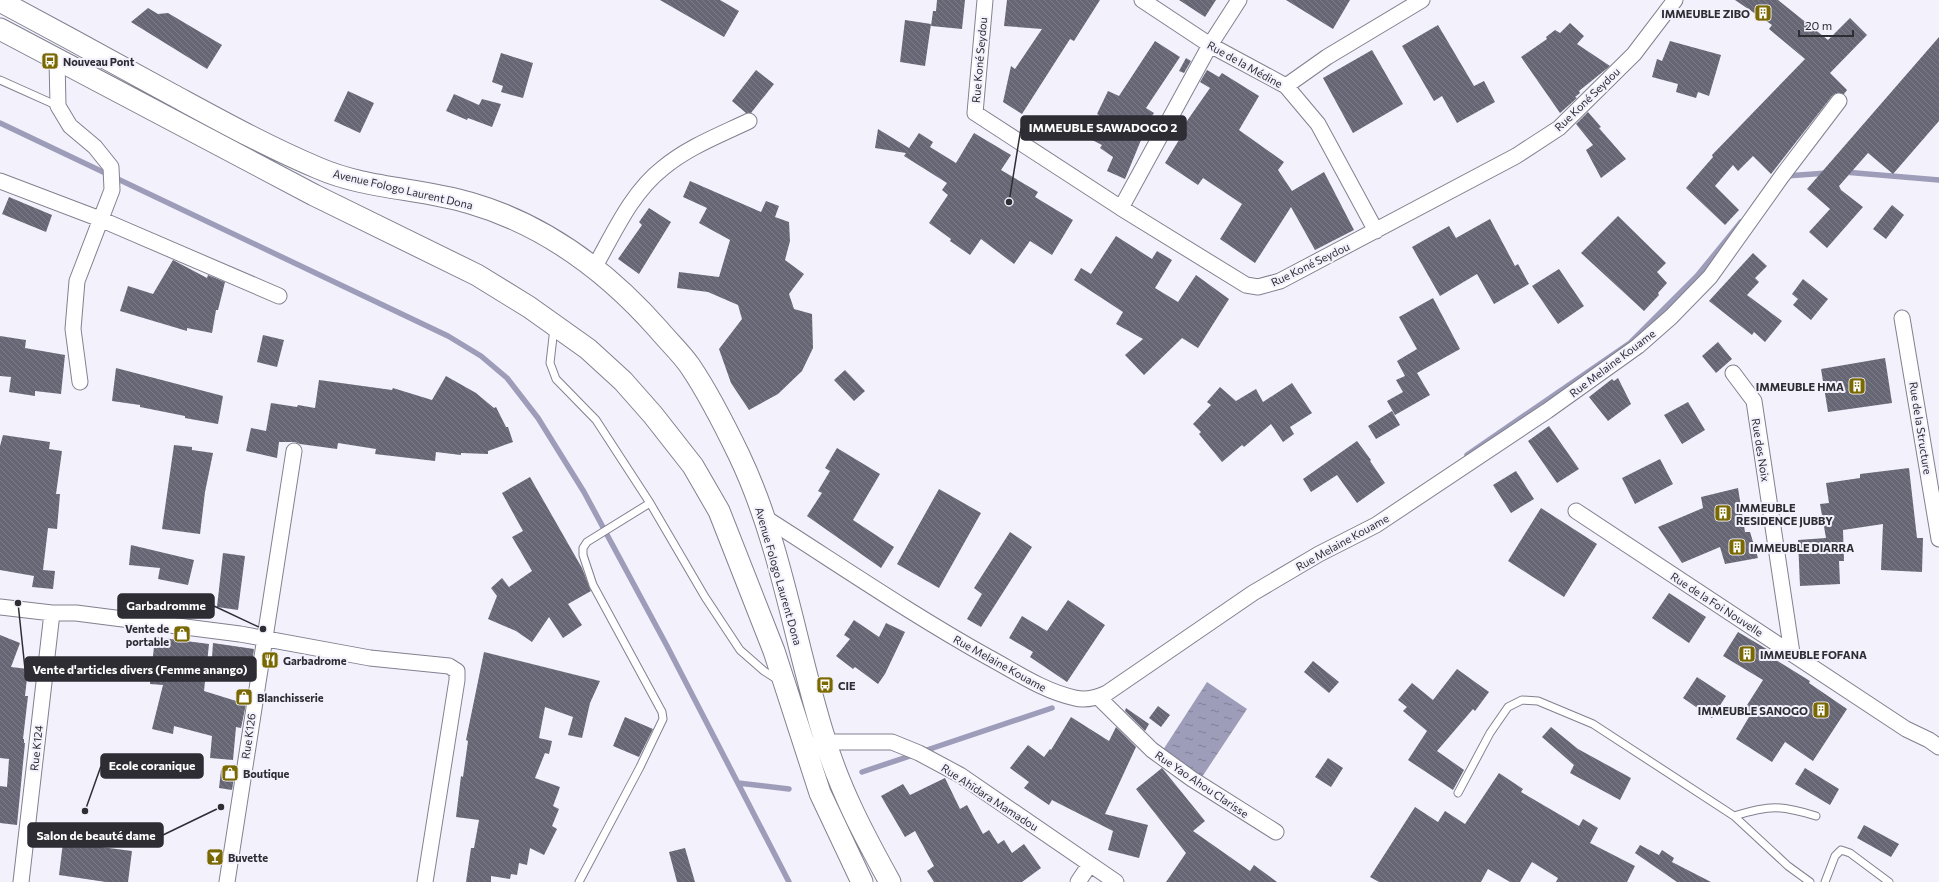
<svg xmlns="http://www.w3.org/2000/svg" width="1939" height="882" viewBox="0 0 1939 882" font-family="Commissioner,sans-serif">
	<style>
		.water { fill: url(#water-ripples) }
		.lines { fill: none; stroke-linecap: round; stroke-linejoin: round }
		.stream { stroke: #9d9cb9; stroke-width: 5.5 }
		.building { fill: url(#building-back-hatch) }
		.lane-casing { stroke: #818190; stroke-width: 9 }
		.street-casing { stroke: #818190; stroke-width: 17 }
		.secondary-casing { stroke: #818190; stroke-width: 23 }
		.lane { stroke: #fff; stroke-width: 7 }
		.street { stroke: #fff; stroke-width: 15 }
		.secondary { stroke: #fff; stroke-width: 21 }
		.labels { text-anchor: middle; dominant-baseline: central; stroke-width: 4; stroke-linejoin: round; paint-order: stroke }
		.poi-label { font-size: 11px; font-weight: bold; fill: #2e2d34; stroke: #f2f1fc; text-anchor: start }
		.street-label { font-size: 11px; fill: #2e2d34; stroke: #f2f1fc }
		.leader { fill: none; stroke: #2e2d34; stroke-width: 1.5 }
		.callout-dot { fill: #2e2d34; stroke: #f2f1fc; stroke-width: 1.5 }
		.callout { fill: #2e2d34; stroke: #2e2d34; stroke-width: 1.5 }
		.callout-label { font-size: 12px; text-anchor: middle; font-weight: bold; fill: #fff }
	</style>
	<defs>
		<pattern id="water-ripples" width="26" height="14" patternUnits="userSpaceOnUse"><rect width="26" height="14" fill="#9d9cb9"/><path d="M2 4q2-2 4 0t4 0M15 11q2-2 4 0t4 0" fill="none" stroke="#808097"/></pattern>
		<pattern id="building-back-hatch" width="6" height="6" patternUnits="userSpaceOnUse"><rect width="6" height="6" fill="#666675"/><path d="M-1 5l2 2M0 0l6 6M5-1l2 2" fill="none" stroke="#7c7c88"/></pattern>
	</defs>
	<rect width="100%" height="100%" fill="#f2f1fc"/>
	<path class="water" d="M1207,682L1247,709L1202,777L1163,750Z"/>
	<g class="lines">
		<path class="stream" d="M0,123L448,336L481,356L507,378L538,418L584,492L667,646L789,882
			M1844,172L1939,180
			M1786,176L1827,173
			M1467,455L1630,343L1697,276L1741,222
			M921,752L1052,708
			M862,772L913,755
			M738,783L789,789"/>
	</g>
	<path class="building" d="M660,0H720L739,11L724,37Z
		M937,0H965L962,29L931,26L933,11H936Z
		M1007,0H1100L1074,41L1070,39L1022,114L1003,102L1011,66L1015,69L1042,29L1004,26Z
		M1179,0H1216L1205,17Z
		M1286,0H1350L1333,29Z
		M1735,0H1778L1828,40L1850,18L1867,35L1830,73L1847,90L1844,94L1836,93L1832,96L1771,174L1753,156L1738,171L1733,165L1715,186L1739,210L1725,225L1686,188L1713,157L1712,155L1805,59L1769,29L1772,25Z
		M148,8L158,14L168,13L222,45L207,69L131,22Z
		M905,20L931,24L925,66L900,62Z
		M1570,23L1584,36L1577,44L1610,66L1579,91L1580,93L1575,97L1577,98L1560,113L1521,57L1547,39L1546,37L1555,30L1560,33Z
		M1438,25L1474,86L1484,81L1495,102L1457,123L1442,96L1434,101L1402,46Z
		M1939,37V121L1893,174L1868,153L1839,186L1841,190L1863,207L1827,248L1809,232L1830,209L1807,189Z
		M1155,41L1180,57L1146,108L1154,113L1148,123L1125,179L1107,171L1113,157L1100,148L1102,145L1088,138L1100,116L1097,114L1108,91L1119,96Z
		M1670,41L1721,55L1709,96L1698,92L1696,98L1676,92L1678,84L1652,77L1657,59L1662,61Z
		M1372,50L1403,104L1353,133L1323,78Z
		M501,53L533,63L523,98L501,92L503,86L492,82Z
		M1186,58L1191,61L1184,73L1179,71Z
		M756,70L774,84L751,113H746L732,101Z
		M1207,70L1219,77L1222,73L1259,96L1239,130L1284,162L1278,170L1292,191L1324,172L1354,230L1315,250L1291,207L1255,263L1220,239L1242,204L1203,178L1198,185L1165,163L1185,130L1182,128L1210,88L1200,82Z
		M348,91L374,103L360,133L334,121Z
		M454,94L479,105L482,99L501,104L492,127L468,118L467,120L446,111Z
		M1588,112L1601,127L1599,128L1626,159L1601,178L1586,150L1593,145L1576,124Z
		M878,129L909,148L919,133L933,142L930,147L956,163L974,133L1011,155L1001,170L1038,192L1035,197L1073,220L1052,255L1030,241L1014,264L981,239L970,255L950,241L951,239L929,223L948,195L942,190L947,183L904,156L906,153L875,148Z
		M690,181L761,212L766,201L779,206L775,217L789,222L790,241L785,260L804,274L789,294L794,309L812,314L813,348L802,371L778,394L749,410L731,383L719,349L742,319L738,305L708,292L677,288L679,272L719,277L730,240L699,223L707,208L683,197Z
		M9,197L52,215L46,232L2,214Z
		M1892,205L1904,215L1886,239L1873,229Z
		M649,208L671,222L639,274L618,259L642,225L639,222Z
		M1618,216L1666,263L1657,272L1667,283L1658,293L1659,295L1644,311L1581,253Z
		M1490,219L1515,266L1518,264L1529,284L1494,304L1477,274L1440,296L1412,247L1449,226L1456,238Z
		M1116,236L1152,259L1157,251L1172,260L1155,288L1178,302L1196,275L1229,299L1198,348L1182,338L1144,375L1125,355L1143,339L1116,324L1123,312L1074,280L1081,268L1091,274Z
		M1753,253L1767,266L1755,278L1759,282L1747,295L1782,321L1765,342L1754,332L1752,335L1709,301Z
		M173,260L207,278L208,275L225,282L218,310H216L212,333L187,328V331L120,311L128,286L153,294Z
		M1559,269L1584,306L1558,324L1532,286Z
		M1803,279L1828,299L1811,320L1793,305L1798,299L1792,294Z
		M1433,298L1460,349L1417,373L1430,395L1395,415L1387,401L1403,392L1396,380L1405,376L1397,361L1417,349L1399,317Z
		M263,335L284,340L277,367L257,362Z
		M0,336L26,340L25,348L65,355L61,394L35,391V396L9,392L11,377L0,376Z
		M1718,342L1732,359L1716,373L1702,356Z
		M1885,358L1892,403L1828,412L1821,369Z
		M116,368L223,396L218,424L185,418V416L140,407V405L112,401Z
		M845,370L865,391L854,401L834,380Z
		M446,376L476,393L494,408L496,407L506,427H508L513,442L488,451V454L461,453V455L436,452L435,461L375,454L376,449L338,443L337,449L300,444L295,442H279L277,458L246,451L251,428L266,431L271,403L297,407L298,405L315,408L319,380L392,390L393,388L432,400Z
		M1618,378L1631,404L1608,421L1589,397L1612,379L1614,381Z
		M1292,383L1312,413L1290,427L1294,434L1283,442L1271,424L1244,447L1242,445L1222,462L1199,434L1201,432L1193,424L1211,405L1207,402L1220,387L1236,401L1256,389L1263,402Z
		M1688,402L1705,430L1682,444L1664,415Z
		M1392,411L1400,425L1376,439L1368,426Z
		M1549,426L1579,469L1557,483L1528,441Z
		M3,435L50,442L49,449L62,451L56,494H60L57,529L48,528L43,570L55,571L53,589L32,587L34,576L0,570V446Z
		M1357,441L1371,460L1370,461L1385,483L1357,503L1337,475L1311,492L1303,479Z
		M174,445L192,447V450L213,453L205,492L200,534L162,529Z
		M837,448L880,474L853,520L894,547L881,568L807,516L822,493L818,491L830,471L825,468Z
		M1660,459L1673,484L1635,504L1622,478Z
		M1909,468L1917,538H1923L1922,572L1881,570L1883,524L1843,530L1844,561H1839L1840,584L1800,586L1798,540L1826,538L1820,504L1829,503L1826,483L1860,478V474Z
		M1516,471L1534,499L1511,513L1493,485Z
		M530,477L582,568L591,591L568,604L582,625L563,638L549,617L532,642L516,631L488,619L497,596L491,588L502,578L509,587L532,571L512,537L523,531L502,493Z
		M1738,488L1745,532H1750L1758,558L1725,564L1720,547L1682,563L1658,527L1703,508L1701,497Z
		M939,489L981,513L939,588L897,564Z
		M1541,508L1597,544L1564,597L1508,561Z
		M1010,532L1032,547L981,627L967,619L982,594L974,588Z
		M131,545L194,560L188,585L158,579L160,568L129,565Z
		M223,553L245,556L238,610L217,607Z
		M1669,593L1706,617L1689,643L1652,618Z
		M1068,600L1105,625L1067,682L1030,657L1033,652L1009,638L1022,616L1047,631Z
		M854,620L879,637L886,623L905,632L885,674L878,684L855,667L853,669L836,656L850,639L844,635Z
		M1738,632L1770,651L1768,655L1810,681L1809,683L1847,709L1813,761L1785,742L1772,762L1736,739L1749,717L1742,713L1763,680L1723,656Z
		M0,635L20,643L11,667L28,669L25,696H28L23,739H24V743H25L17,825L0,823V786L7,787L9,759L0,758Z
		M155,637L209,644L204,691L246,704L241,728L236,727L233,760L210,758L212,736L174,726L173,734L152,729L163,685L150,684Z
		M213,643L254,649L252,663L212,657Z
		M484,652L600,681L590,703L582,738L568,735L573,717L545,707L539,738L552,741L549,754L545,753L535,778L560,787L553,806L559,809L552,826L557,829L544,855L530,848L527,865L519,863L517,875L511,874L510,879L491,876V882H466L471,848H474L479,820L456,817L461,776L463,777L468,741L466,740Z
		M1313,661L1339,682L1329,693L1304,672Z
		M1457,669L1489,692L1475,711L1473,709L1437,751L1464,770L1453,790L1408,760L1427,731L1403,711L1407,707L1398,700L1412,683L1433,700Z
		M1697,677L1726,696L1712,718L1683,698Z
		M1158,706L1170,715L1161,727L1149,718Z
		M1126,708L1149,724L1145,731L1125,711Z
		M625,717L653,729L639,757L613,746Z
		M1071,717L1109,741L1116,727L1136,747L1105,814L1148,825L1139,858L1108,850L1113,831L1052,800L1049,805L1024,788L1029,782L1010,768L1028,745L1044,757L1050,749L1051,750Z
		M1551,727L1578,749L1631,778L1620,800L1570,773L1574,765L1542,737Z
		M1328,758L1343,768L1331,787L1315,777Z
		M1162,768L1205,821L1193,831L1250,871L1254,865L1277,882H1166L1186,853L1136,789Z
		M1805,768L1839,789L1830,805L1795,784Z
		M221,770L235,772L232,790L219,788Z
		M1499,773L1523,789L1521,792L1579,826L1583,819L1598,828L1590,843L1635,866L1627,882H1556L1558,878L1532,862L1520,882H1510L1488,869L1481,882H1379L1370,877L1415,807L1438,822L1445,811L1465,824Z
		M945,778L960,809L967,805L983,834L989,830L998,844L1004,840L1012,853L1024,844L1041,868L1022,882H934L927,871L934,866L915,831L905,837L881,796L903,784L910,795Z
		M1864,825L1899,844L1891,857L1857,838Z
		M63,842L132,851L128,882H106L59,875Z
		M1640,845L1659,855L1662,850L1674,858L1672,862L1711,882H1677L1635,853Z
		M685,848L695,882H677L669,852Z"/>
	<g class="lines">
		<g class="lane-casing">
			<path id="lane" d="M0,80L58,106
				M554,328L550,363L556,379L596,420L650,503L705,597L740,650L764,671L778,680
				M1458,793L1490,733L1508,707L1522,700L1538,701L1593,724L1734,816L1788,866L1810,882
				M1734,816C1770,805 1780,805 1816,816
				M579,882L640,767L663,719L662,712L593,585L583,555V548L587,542L650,503
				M1825,882L1835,856L1841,850L1850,853L1889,882"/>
		</g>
		<g class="street-casing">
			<path id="street" d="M985,0L975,113L1121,208L1246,285L1258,287L1280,281L1516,156L1559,128L1634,54L1675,0
				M1142,0L1210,45L1286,86L1318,124L1376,231
				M57,59L58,106L70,126L95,147L111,167L112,190L77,281L73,329L80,382
				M1286,86L1327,57L1422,0
				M0,181L100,219L279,296
				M1121,208L1210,45L1239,0
				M594,268C614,233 631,193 663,168C688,147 720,135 749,121
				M1902,318L1939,539
				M1733,373L1754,401L1792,653
				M1576,511L1906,729L1929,740L1939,747
				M764,517C838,564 911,614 988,657C1016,672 1043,691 1075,698C1086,701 1096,698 1107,693L1253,593L1319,554L1376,525L1547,411L1638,346L1671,317L1710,277L1782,176L1839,101
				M0,607L52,613H76L240,634L370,658L449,666L457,671V680L425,882
				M1098,697L1152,750L1192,779L1276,832
				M817,744L825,742H892L919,753L960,775L1116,882
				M21,882L52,613
				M227,882L294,451
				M1078,882L1090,864"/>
		</g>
		<g class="secondary-casing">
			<path id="secondary" d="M0,1C58,32 115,63 173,95C221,121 268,147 318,168C366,189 420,188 470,203C546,225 607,271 659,330C669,342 681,353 690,366C709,394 724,424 739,455C782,545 795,646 825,740C840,790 865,837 890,882
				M0,29L314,195L477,275L529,307L588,349L623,381L653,415L693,466L719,511L774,651L820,793L862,882"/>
		</g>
		<use href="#lane" class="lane"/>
		<use href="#street" class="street"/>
		<use href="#secondary" class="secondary"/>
	</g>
	<defs>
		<g id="building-square" transform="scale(0.9)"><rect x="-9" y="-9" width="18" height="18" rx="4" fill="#7a6900" stroke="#f2f1fc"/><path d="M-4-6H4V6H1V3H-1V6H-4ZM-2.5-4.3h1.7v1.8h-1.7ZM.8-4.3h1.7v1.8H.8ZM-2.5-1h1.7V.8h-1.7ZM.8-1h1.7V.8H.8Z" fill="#fff"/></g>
		<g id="bus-square" transform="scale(0.9)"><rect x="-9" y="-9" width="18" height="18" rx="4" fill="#7a6900" stroke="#f2f1fc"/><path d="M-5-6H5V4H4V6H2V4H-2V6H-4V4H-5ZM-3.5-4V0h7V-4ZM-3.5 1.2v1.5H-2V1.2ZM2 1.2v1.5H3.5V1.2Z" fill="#fff"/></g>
		<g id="shop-square" transform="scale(0.9)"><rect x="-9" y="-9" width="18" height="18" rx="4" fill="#7a6900" stroke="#f2f1fc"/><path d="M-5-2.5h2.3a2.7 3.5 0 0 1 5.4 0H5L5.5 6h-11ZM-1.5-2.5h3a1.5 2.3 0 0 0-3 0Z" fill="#fff"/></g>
		<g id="restaurant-square" transform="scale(0.9)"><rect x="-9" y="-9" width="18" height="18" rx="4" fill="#7a6900" stroke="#f2f1fc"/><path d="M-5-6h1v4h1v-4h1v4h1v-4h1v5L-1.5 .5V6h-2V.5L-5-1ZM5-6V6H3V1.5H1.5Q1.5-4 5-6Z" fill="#fff"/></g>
		<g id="bar-square" transform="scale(0.9)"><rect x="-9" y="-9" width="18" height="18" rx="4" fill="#7a6900" stroke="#f2f1fc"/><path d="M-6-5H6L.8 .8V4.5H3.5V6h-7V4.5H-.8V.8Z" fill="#fff"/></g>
	</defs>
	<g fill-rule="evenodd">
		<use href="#building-square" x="1763" y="13"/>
		<use href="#bus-square" x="50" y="61"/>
		<use href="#building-square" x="1857" y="386"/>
		<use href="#building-square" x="1723" y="513"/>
		<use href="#building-square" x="1737" y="547"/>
		<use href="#shop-square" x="182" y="634"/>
		<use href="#building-square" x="1747" y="654"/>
		<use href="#restaurant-square" x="270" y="660"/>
		<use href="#bus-square" x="825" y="685"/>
		<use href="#shop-square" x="244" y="697"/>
		<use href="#building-square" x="1821" y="710"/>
		<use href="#shop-square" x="230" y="773"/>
		<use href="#bar-square" x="215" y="857"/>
	</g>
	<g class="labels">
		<g class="poi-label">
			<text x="1750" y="13" text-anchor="end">IMMEUBLE ZIBO</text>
			<text x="63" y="61">Nouveau Pont</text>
			<text x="1844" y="386" text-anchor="end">IMMEUBLE HMA</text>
			<text x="1736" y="507">IMMEUBLE<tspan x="1736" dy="13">RESIDENCE JUBBY</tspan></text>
			<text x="1750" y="547">IMMEUBLE DIARRA</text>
			<text x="169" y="628" text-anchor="end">Vente de<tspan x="169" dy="13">portable</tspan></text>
			<text x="1760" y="654">IMMEUBLE FOFANA</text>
			<text x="283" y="660">Garbadrome</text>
			<text x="838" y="685">CIE</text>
			<text x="257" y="697">Blanchisserie</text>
			<text x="1808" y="710" text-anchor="end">IMMEUBLE SANOGO</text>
			<text x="243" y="773">Boutique</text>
			<text x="228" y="857">Buvette</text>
		</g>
		<g class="street-label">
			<text transform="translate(979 60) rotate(-85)">Rue Koné Seydou</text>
			<text transform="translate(1245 64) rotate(29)">Rue de la Médine</text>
			<text transform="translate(1587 99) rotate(-44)">Rue Koné Seydou</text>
			<text transform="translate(403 189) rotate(13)">Avenue Fologo Laurent Dona</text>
			<text transform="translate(1310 264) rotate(-26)">Rue Koné Seydou</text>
			<text transform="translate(1612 363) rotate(-37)">Rue Melaine Kouame</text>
			<text transform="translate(1921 428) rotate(81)">Rue de la Structure</text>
			<text transform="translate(1761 450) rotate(81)">Rue des Noix</text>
			<text transform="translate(1342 542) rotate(-29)">Rue Melaine Kouame</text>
			<text transform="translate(779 576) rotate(74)">Avenue Fologo Laurent Dona</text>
			<text transform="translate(1717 604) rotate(33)">Rue de la Foi Nouvelle</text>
			<text transform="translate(1000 663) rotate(29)">Rue Melaine Kouame</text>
			<text transform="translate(248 736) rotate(-82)">Rue K126</text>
			<text transform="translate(36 748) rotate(-84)">Rue K124</text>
			<text transform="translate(1202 784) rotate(34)">Rue Yao Ahou Clarisse</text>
			<text transform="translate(990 797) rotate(33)">Rue Ahïdara Mamadou</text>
		</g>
	</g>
	<path class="leader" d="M1009 202L1021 128M263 629L214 606M18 603L25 669M85 811L101 766M221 807L163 835"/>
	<g class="callout-dot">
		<circle cx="1009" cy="202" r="4"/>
		<circle cx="263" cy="629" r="4"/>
		<circle cx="18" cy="603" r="4"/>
		<circle cx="85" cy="811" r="4"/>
		<circle cx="221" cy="807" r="4"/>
	</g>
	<g class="callout">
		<rect x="1021" y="116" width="165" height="24" rx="4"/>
		<rect x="118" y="594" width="96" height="24" rx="4"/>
		<rect x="25" y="657" width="231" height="24" rx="4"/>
		<rect x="101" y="754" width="102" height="24" rx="4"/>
		<rect x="28" y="823" width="135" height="24" rx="4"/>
	</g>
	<g class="callout-label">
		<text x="1103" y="132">IMMEUBLE SAWADOGO 2</text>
		<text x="166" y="610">Garbadromme</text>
		<text x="140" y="674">Vente d'articles divers (Femme anango)</text>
		<text x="152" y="770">Ecole coranique</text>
		<text x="96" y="840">Salon de beauté dame</text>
	</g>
	<path d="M1799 30v6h54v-6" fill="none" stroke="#2e2d34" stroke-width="2"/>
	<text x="1805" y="30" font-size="12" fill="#2e2d34" stroke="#f2f1fc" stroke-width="3" paint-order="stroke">20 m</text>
</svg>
